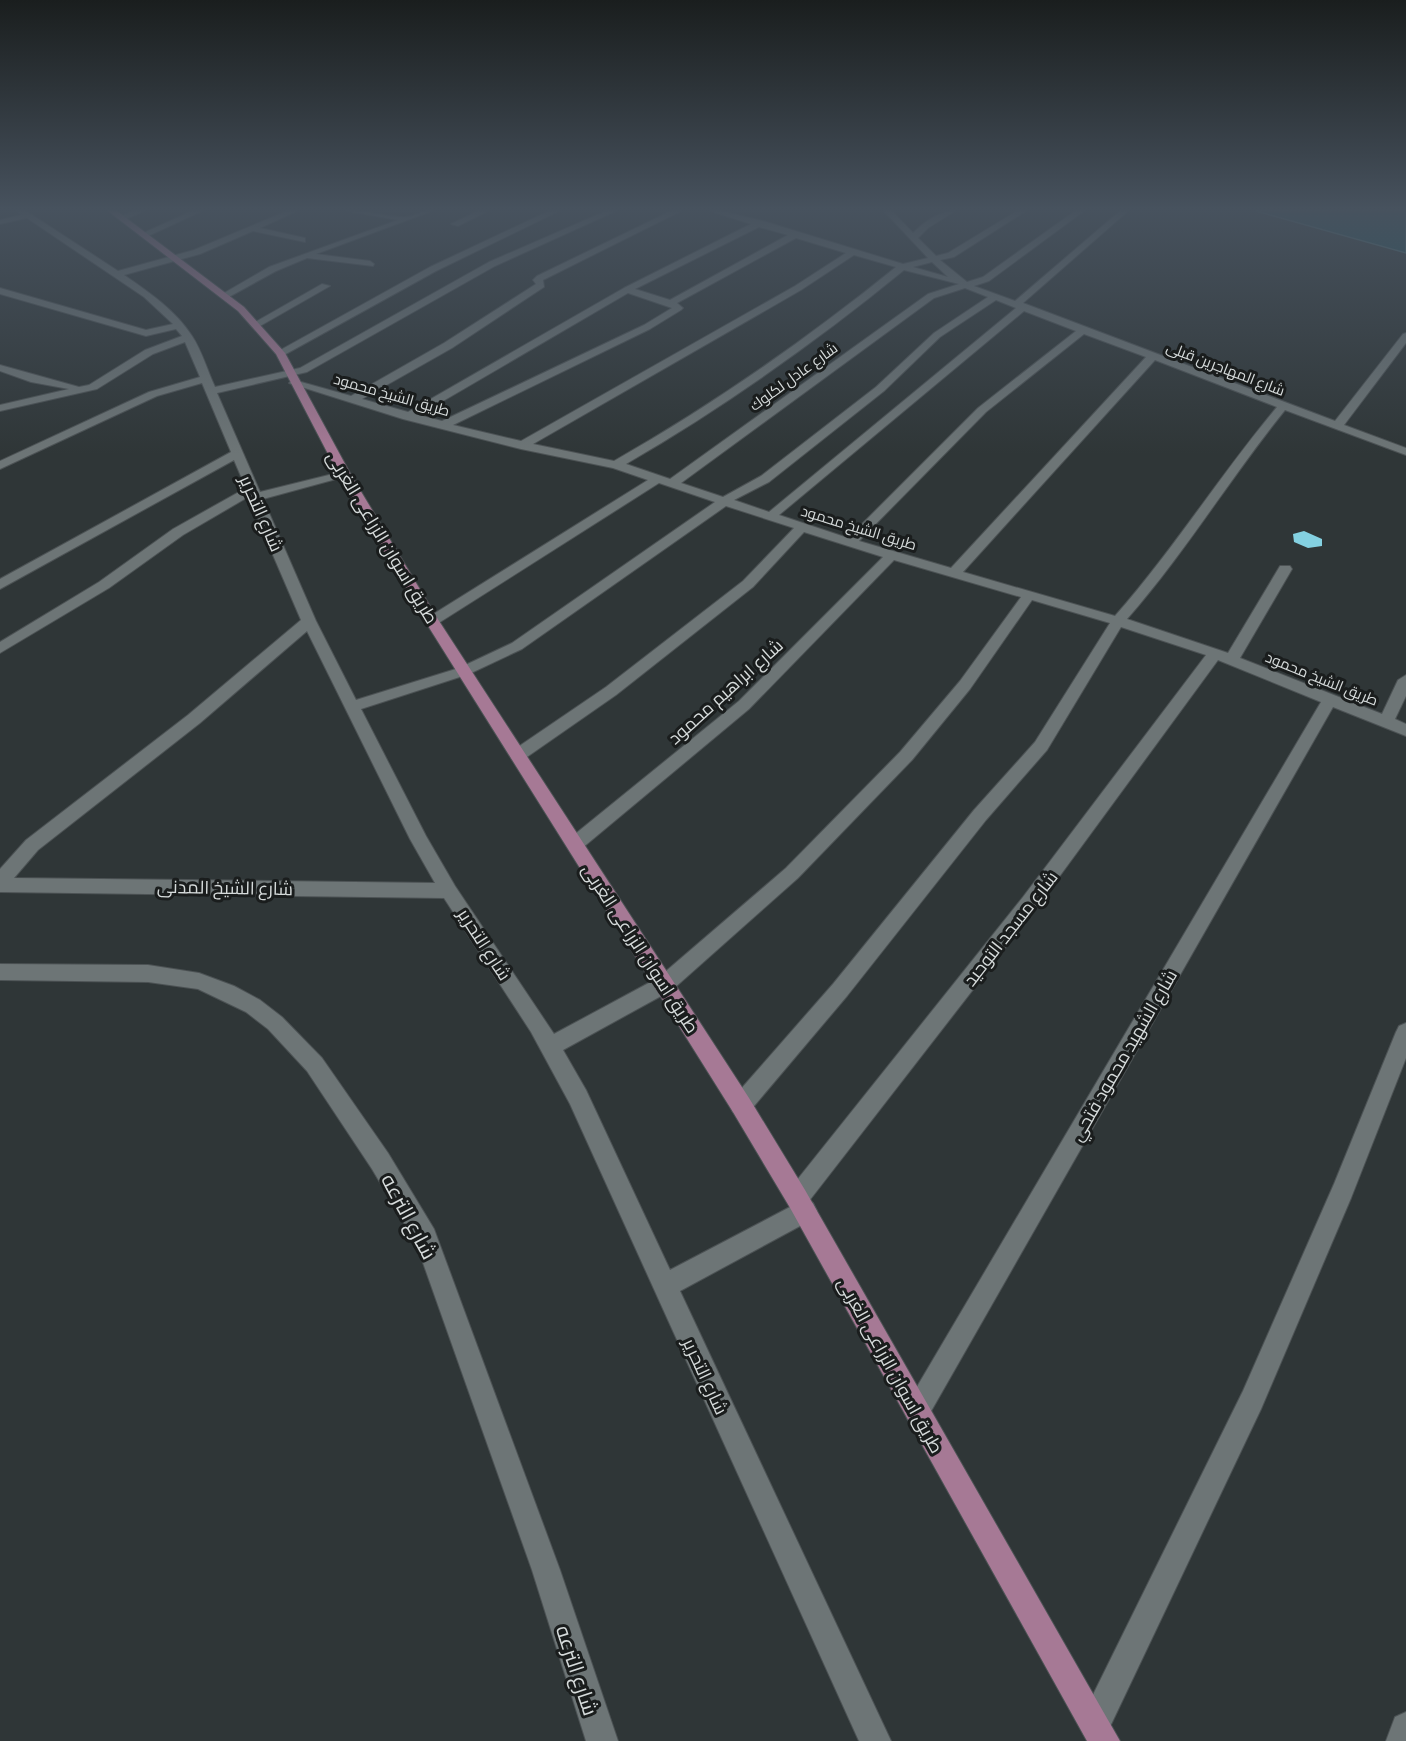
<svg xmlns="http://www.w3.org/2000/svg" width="1406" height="1741" viewBox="0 0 1406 1741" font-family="Barlow,Cairo,sans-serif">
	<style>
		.water { fill: #15535f; stroke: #4f7c84; stroke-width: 1.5 }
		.building { fill: #84d1e1 }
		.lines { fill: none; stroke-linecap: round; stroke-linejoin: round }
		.minor-casing { stroke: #4c5254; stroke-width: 2 }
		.major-casing { stroke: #4c5254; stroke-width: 2 }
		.minor { fill: #6d7576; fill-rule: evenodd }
		.major { fill: #a67995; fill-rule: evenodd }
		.labels { text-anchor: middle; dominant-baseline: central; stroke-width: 6; stroke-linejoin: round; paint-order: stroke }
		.far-street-label { font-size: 15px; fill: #d6dbdb; stroke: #1a1d1d }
		.street-label { font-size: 18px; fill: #d6dbdb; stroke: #1a1d1d }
		.near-street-label { font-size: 21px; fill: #d6dbdb; stroke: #1a1d1d }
	</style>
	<rect width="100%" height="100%" fill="#2f3637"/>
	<path class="water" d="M1256,211H1406V253Z"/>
	<path class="building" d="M1304,531L1322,539V546L1308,548L1294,542L1293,534Z"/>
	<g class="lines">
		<g class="minor-casing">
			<path id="minor" d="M17,211H26L118,271L194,250L287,211H297L260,228L305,238V242L253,231L200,254L124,275C149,292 176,311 192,336C202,351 207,370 215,387L300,368L489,262L606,211H616L495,266L307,372L217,393L260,492L345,471L351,475L263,499L316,621L356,700L459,668L512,643L715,502L659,483L437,624H427V618L648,480L613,468L521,449L403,419L289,383L294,380L351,396L444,343L536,284L533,280L537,276L671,211H681L543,280L544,287L452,348L362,399L408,412L624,288L751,224L710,211H721L763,221L903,264L928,258L884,211H892L913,233C924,222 939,211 955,211L928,228L918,238L936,256L948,253L1017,211H1026L954,257L940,260L967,282L983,277L1075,211H1084L989,281L974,286L1015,301L1120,211H1128L1023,303L1335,421L1403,334L1406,333V343L1344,425L1406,448V455L1285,410C1230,478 1185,553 1127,619L1228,653L1280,566H1290L1292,569L1240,658L1382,714L1398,680L1406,675V696L1395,719L1406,724V736L1333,707L926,1420L917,1424L908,1420L904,1411L908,1402L1321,702L1218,660L1037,907L809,1201L813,1203L817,1211L813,1219L680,1291L891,1741H859L570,1104L531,1032L444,898L0,892V869L26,840L188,715L301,620L248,497L183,535L109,588L0,653V642L99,582L173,529L246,488L234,460L0,589V579L231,452L202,383L157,396L0,469V461L149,392L200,377L185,342L153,354L97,389L0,411V405L69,389L31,382L0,371V365L79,387L89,385L145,350L182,336L176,329L146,336L0,294V288L146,330L173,324L144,297L27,218L0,224V220L21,215ZM759,227L788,235L670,300L635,289ZM796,238L846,253L795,286L521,441L453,425L650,329L681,310L683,308L677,303ZM854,255L896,267C807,339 714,404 614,461L533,444L801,290ZM932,262L948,277L913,267ZM904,270L959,284L928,294L670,479L626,464C724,407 816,342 904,270ZM965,288L988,297L934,333L876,387L761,476L723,497L681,483L934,298ZM628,293L672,308L644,325L442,421L419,415ZM996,300L1016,308L769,512L734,500L769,482L884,391L940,337ZM1024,311L1076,331L978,408L848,538L779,515ZM1084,334L1146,357L951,568L859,541L986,412ZM1155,360L1277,407C1220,475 1174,549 1115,616L963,572ZM726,506L794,528L743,581L606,687L512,751L510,755L512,759H524L616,695L753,587L804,532L883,557L739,701L569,839L566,844L569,849H581L749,709L894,560L1021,597L960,681L900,752L786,868L658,978L554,1034L455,886L426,836L361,709L469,674L522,649ZM1032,600L1110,623L1035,742L974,810L833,984L733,1098L730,1105L733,1112L741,1115L749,1112L847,996L986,820L1047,750L1121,627L1206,655L1023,897L789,1190L786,1198L790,1207L670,1270L586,1090L563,1050L672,990L798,878L912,760L970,689ZM307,631L410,839L435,883L14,878L38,850L200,723Z
				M133,211H144L124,220L117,218Z
				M192,211H202L146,237L139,235Z
				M347,211C366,210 385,217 404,217C414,217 422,210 432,211L316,254L370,261L374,264L373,266L307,258L276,271L227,298L219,296L269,267L398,220Z
				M478,211H488L458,226L451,224Z
				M549,211H559L436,271L284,355L275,353L430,267Z
				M322,284L330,286L260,326L252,324Z
				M0,964L148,965L199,973L234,986L260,1000L282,1017L322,1058L388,1153L434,1229L560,1570L618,1741H586L532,1570L416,1243L372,1169L307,1071L268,1029L246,1012L198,989L148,982L0,980Z
				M1406,1023V1058L1351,1198L1261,1409L1106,1735L1095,1739L1084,1735L1080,1724L1084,1713L1243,1391L1334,1184L1396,1032L1399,1026Z
				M1406,1712V1741H1386L1395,1717Z"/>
		</g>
		<g class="major-casing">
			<path id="major" d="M108,211H117L244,307L285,353L351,475L439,621L749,1098L805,1190L1120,1741H1087L789,1206L733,1112L425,621L339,475L276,354L238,311Z"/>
		</g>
		<use href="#minor" class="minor"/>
		<use href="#major" class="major"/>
	</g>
	<linearGradient id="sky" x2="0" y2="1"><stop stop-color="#1a1e1e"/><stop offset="0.46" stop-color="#47525e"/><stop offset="1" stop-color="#47525e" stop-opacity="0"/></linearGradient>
	<rect width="1406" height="454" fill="url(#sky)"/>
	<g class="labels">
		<g class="far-street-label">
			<text transform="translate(1226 368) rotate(21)">شارع المهاجرين قبلى</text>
			<text transform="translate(793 376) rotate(-36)">شارع عادل لكلوك</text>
			<text transform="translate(392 394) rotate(16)">طريق الشيخ محمود</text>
			<text transform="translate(859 527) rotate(17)">طريق الشيخ محمود</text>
			<text transform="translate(1322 678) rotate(22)">طريق الشيخ محمود</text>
		</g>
		<g class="street-label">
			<text transform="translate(262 513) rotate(66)">شارع التحرير</text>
			<text transform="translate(383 537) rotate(59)">طريق اسوان الزراعى الغربى</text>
			<text transform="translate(725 691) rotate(-42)">شارع ابراهيم محمود</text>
			<text transform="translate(225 887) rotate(1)">شارع الشيخ المدنى</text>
			<text transform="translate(1010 928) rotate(-52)">شارع مسجد التوحيد</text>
			<text transform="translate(485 944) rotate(57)">شارع التحرير</text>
			<text transform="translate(641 948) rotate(57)">طريق اسوان الزراعى الغربى</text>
			<text transform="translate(1123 1055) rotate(-60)">شارع الشهيد محمود فتحي</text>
			<text transform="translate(891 1365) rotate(61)">طريق اسوان الزراعى الغربى</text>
			<text transform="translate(706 1376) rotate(65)">شارع التحرير</text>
		</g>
		<g class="near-street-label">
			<text transform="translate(410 1216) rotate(62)">شارع الترعه</text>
			<text transform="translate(578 1670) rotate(72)">شارع الترعه</text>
		</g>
	</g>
</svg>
